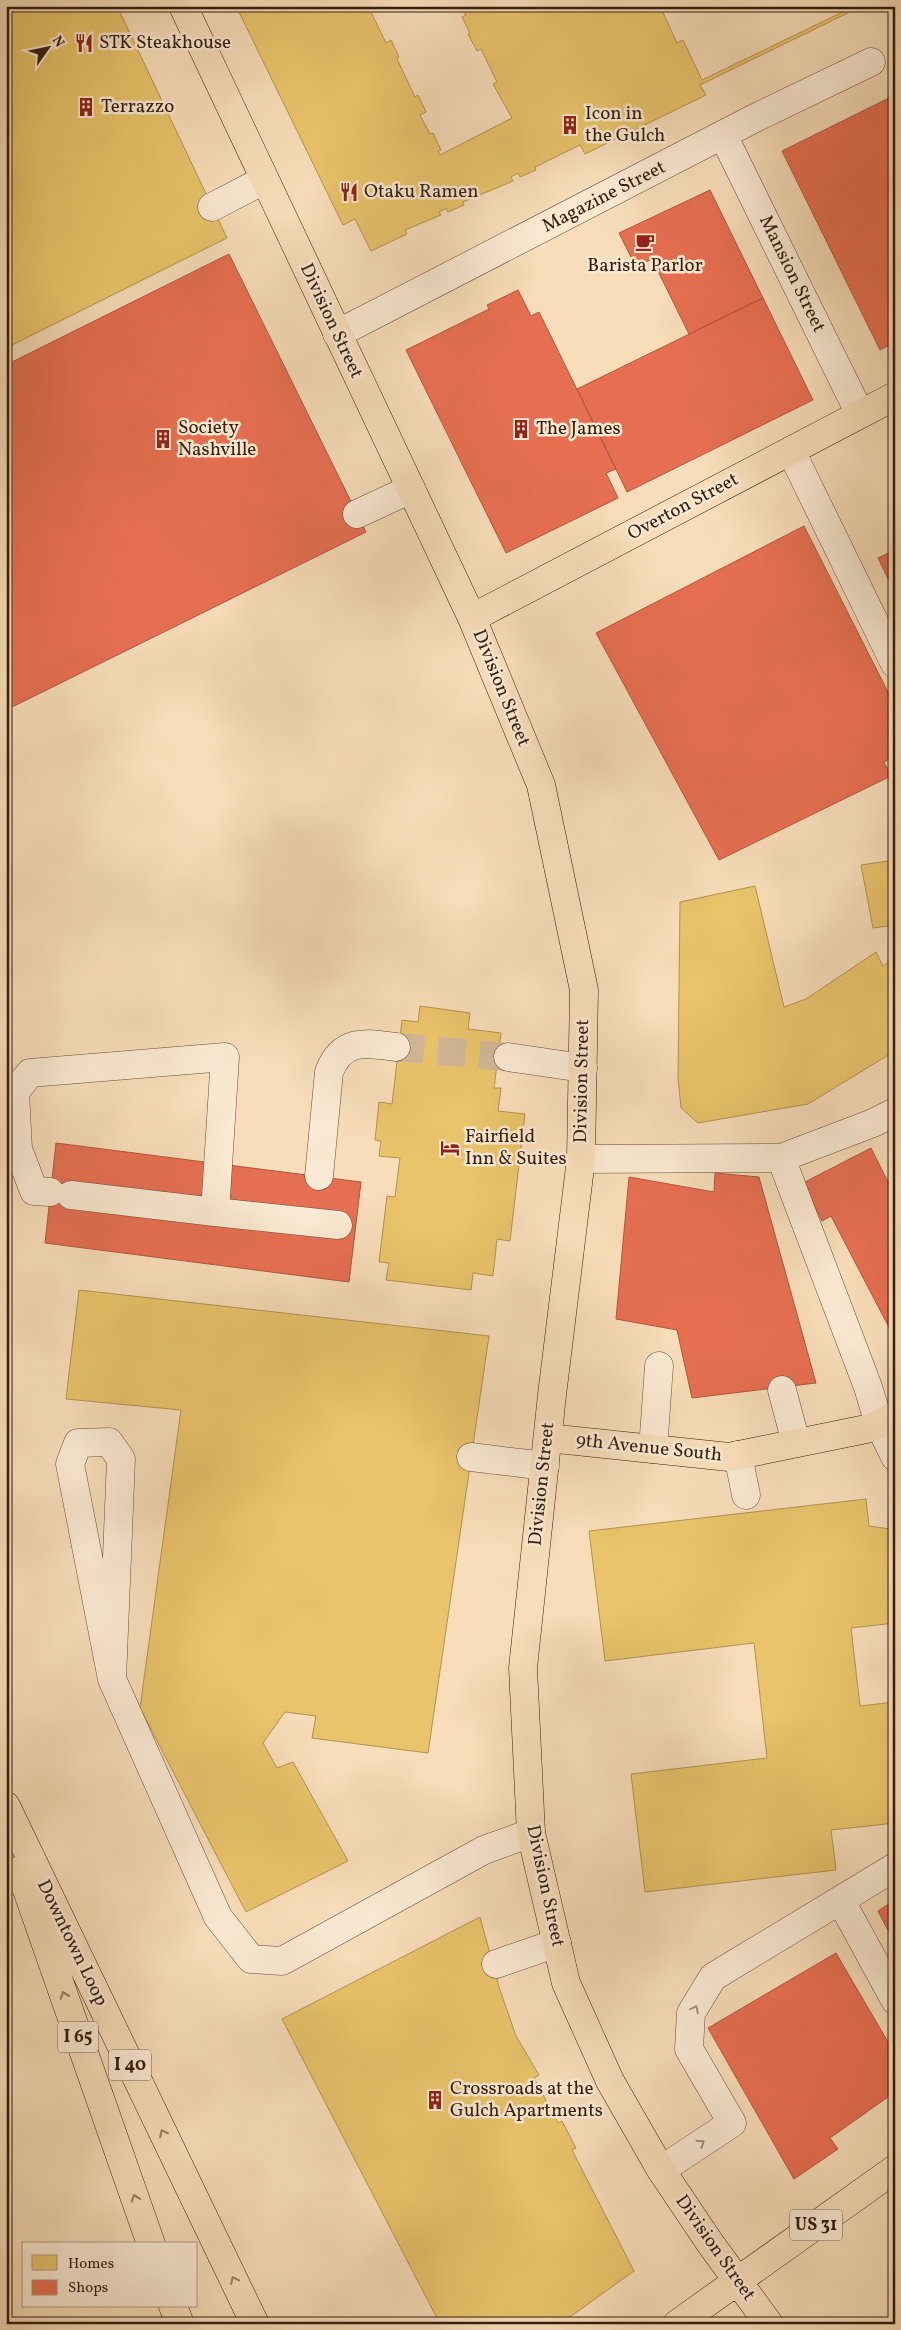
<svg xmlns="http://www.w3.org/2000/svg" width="901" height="2330" viewBox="0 0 901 2330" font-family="Vollkorn,serif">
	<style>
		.homes { fill: #e9c46a; stroke: #b3924f }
		.shops { fill: #e76f51; stroke: #b1563e }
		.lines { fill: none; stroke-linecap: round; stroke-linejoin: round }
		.minor-tunnel { stroke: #d0b797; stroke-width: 28; stroke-dasharray: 28 14; stroke-linecap: butt }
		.minor-casing { stroke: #654d3a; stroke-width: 29 }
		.major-casing { stroke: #341d10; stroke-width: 29 }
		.highway-casing { stroke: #341d10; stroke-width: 29 }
		.minor { stroke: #fae9d2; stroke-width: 28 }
		.major { stroke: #f7ddb9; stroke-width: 28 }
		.highway { stroke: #f7ddb9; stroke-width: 28 }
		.oneway { stroke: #967d64 }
		.oneway2 { stroke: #a18d7b }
		.labels { text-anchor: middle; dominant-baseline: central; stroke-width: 5; stroke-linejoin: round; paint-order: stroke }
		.shield { fill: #fae9d2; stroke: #6f5a4a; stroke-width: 1 }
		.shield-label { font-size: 18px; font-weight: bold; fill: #341d10 }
		.poi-label { font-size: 19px; fill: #341d10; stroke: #fae9d2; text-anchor: start }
		.street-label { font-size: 19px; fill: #341d10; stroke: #fae9d2 }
	</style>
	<rect width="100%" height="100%" fill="#f7ddb9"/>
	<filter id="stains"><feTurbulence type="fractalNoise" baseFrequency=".004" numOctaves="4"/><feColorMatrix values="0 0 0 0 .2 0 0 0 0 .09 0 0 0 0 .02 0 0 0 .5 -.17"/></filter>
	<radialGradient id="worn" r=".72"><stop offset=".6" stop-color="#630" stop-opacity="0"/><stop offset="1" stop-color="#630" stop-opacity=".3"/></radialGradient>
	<path class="homes" d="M6,6H117L227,238L6,348Z
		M236,6H368L386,43L391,40L399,57L397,59L415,97L418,95L426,112L420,115L430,134L433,133L441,150L438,151L440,155L512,118L493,84L497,82L481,49L477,51L468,34L470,33L462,17L466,15L462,8L459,10L458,6H660L677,43L683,40L702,80L855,6H867L857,11L856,9L700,85L706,95L585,154L580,145L535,167L536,170L520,177L518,173L511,177L513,181L463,202L464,205L448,212L446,208L439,212L441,215L405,230L407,234L371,251L355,219L343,225Z
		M895,860V949L888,926L873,928L861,865Z
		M755,886L784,1007L806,999L876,952L883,966L895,957V1051L808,1104L698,1123L681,1108L678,1078L680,902Z
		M420,1006L470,1013L468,1029L501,1033L494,1088H501L498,1111L525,1114L510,1241L497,1239L493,1276L473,1273L471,1290L386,1280L389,1263L379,1262L387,1196L395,1197L400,1158L379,1156L381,1141L375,1140L379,1102L392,1104L402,1020L418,1022Z
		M79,1290L489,1336L428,1753L312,1738L316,1716L285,1712L263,1743L277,1768L293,1762L348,1861L246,1912L140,1708L181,1410L66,1399Z
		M866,1499L869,1526L890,1529L895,1572V1623L851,1628L860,1706L895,1702V1823L831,1830L836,1870L645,1892L631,1774L767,1758L754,1643L605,1661L589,1531Z
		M480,1917L499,1987L516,2036L539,2075L534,2078L558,2123L562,2121L576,2148L572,2150L634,2271L560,2324H440L282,2019Z"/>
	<path class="shops" d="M895,95V342L880,350L782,151Z
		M710,190L763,298L689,334L652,259L636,267L619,233Z
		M229,254L366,532L6,710V365Z
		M518,290L531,316L539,312L616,469L606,473L618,498L506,553L406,350L489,309L487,305Z
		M763,298L813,400L627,492L577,389Z
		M804,526L895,706V757L884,762L891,776L719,860L596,633Z
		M895,550V593L878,558Z
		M56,1143L361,1182L349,1282L45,1243Z
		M871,1148L889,1184L893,1182L895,1186V1339L831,1216L822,1221L803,1183Z
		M715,1173L759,1177L816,1383L692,1398L677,1330L616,1319L629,1177L714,1192Z
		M895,1900V1944L878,1911Z
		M836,1953L895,2054V2092L830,2138L838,2149L794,2179L708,2028Z"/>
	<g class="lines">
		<path class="minor-tunnel" d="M396,1047L508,1057"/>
		<g class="minor-casing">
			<path id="minor" d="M723,135L860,414
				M212,207L264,180
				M337,334L755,118L871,62
				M791,451L895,664
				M357,514L411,489
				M508,1057L583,1068
				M781,1158L868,1387L879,1424L895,1457
				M581,1159L781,1158L873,1123L895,1112
				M319,1176L329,1072C342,1038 365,1043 396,1047
				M50,1192L34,1191L18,1149L15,1092L30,1073L225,1057L215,1212L338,1225
				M71,1195L215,1212
				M782,1390L796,1443
				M653,1449L659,1366
				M738,1455L746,1495
				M471,1457L545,1466
				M112,1679L70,1464L78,1443L109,1442L121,1459L112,1679L218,1917L251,1959L282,1961L484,1850L531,1833
				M841,1901L895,2000
				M496,1964L557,1943
				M661,2170L732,2123L689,2049L691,2013L713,1977L895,1867"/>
		</g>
		<g class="major-casing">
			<path id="major" d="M183,6L472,618L541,785L584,990L581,1159L552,1395L523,1668L531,1833L566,1983L610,2081L661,2170L710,2243L769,2324
				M472,618L895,396
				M548,1438L729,1457L871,1428L895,1416
				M677,2324L895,2169"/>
		</g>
		<g class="highway-casing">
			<path id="highway" d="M6,1806L255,2324
				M20,1870L151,2244
				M173,2306L180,2324"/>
		</g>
		<use href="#minor" class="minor"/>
		<use href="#major" class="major"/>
		<use href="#highway" class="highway"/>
	</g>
	<defs><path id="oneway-chevron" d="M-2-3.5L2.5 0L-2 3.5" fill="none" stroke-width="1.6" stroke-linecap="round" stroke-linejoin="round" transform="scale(1.25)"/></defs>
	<g class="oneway">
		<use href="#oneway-chevron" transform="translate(64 1995) rotate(-109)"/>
		<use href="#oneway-chevron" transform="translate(163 2133) rotate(-116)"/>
		<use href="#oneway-chevron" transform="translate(135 2198) rotate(-109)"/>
		<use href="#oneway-chevron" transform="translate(234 2280) rotate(-116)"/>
	</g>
	<g class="oneway2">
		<use href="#oneway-chevron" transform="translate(695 2009) rotate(-64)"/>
		<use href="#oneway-chevron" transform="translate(701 2143) rotate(-34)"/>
	</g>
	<defs>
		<g id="restaurant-bare" transform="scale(1.5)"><path d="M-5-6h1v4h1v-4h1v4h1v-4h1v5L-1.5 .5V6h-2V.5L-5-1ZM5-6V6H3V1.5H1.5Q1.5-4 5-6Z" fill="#8f2418" stroke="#fae9d2" stroke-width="2.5" paint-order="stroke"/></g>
		<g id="building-bare" transform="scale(1.5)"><path d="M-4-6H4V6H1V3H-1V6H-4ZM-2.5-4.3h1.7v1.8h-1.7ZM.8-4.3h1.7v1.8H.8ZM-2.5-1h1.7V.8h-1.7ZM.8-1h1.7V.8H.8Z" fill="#8f2418" stroke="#fae9d2" stroke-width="2.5" paint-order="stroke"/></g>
		<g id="cafe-bare" transform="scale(1.5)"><path d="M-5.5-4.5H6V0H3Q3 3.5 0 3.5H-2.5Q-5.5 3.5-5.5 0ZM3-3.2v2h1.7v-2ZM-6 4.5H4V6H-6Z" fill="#8f2418" stroke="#fae9d2" stroke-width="2.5" paint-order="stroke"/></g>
		<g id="hotel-bare" transform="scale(1.5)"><path d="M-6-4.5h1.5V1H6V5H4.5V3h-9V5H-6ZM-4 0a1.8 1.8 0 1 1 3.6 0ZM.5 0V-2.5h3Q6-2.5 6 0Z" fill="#8f2418" stroke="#fae9d2" stroke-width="2.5" paint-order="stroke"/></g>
	</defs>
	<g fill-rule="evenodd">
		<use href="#restaurant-bare" x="84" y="43"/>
		<use href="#building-bare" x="86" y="107"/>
		<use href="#building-bare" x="570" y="125"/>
		<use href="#restaurant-bare" x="349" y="192"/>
		<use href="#cafe-bare" x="645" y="242"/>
		<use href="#building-bare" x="521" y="429"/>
		<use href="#building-bare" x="163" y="439"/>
		<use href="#hotel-bare" x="450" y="1148"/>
		<use href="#building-bare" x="435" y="2100"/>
	</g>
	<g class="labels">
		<g class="shield">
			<rect x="58" y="2021.5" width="40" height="31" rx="4"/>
			<rect x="109" y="2049.5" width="42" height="31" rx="4"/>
			<rect x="790" y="2209.5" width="52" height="31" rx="4"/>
		</g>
		<g class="shield-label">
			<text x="78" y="2037">I 65</text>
			<text x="130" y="2065">I 40</text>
			<text x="816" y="2225">US 31</text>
		</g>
		<g class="poi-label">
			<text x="99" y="43">STK Steakhouse</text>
			<text x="101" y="107">Terrazzo</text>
			<text x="585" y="114">Icon in<tspan x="585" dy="22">the Gulch</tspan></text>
			<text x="364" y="192">Otaku Ramen</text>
			<text x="645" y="266" text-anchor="middle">Barista Parlor</text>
			<text x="178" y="428">Society<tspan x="178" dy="22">Nashville</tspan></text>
			<text x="536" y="429">The James</text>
			<text x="465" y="1137">Fairfield<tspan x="465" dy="22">Inn &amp; Suites</tspan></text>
			<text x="450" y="2089">Crossroads at the<tspan x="450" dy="22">Gulch Apartments</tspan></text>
		</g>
		<g class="street-label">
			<text transform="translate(604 197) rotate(-27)">Magazine Street</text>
			<text transform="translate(792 274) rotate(64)">Mansion Street</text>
			<text transform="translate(331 321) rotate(65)">Division Street</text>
			<text transform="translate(683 507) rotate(-28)">Overton Street</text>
			<text transform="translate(501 688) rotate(68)">Division Street</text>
			<text transform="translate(582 1081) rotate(-89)">Division Street</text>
			<text transform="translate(649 1448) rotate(6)">9th Avenue South</text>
			<text transform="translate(542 1484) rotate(-84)">Division Street</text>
			<text transform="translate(545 1886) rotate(78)">Division Street</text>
			<text transform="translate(72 1943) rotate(64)">Downtown Loop</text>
			<text transform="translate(715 2248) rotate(55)">Division Street</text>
		</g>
	</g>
	<rect width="901" height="2330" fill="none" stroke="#f7ddb9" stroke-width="25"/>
	<rect x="8" y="8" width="886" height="2315" fill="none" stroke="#341d10" stroke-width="2.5"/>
	<rect x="12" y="12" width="876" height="2305" fill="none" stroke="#341d10"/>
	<rect x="22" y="2242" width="175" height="65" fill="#fae9d2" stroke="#ab9784"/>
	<rect x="32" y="2255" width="25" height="15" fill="#e9c46a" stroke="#ab9784"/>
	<text x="68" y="2268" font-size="15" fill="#341d10">Homes</text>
	<rect x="32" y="2280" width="25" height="15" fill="#e76f51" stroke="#ab9784"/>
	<text x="68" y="2292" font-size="15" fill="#341d10">Shops</text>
	<g transform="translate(48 48) rotate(57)" stroke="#fae9d2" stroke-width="4" paint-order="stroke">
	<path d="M0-4L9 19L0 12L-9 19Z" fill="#341d10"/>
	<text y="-8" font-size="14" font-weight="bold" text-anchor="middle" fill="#341d10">N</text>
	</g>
	<rect width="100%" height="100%" filter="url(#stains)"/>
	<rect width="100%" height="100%" fill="url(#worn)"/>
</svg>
